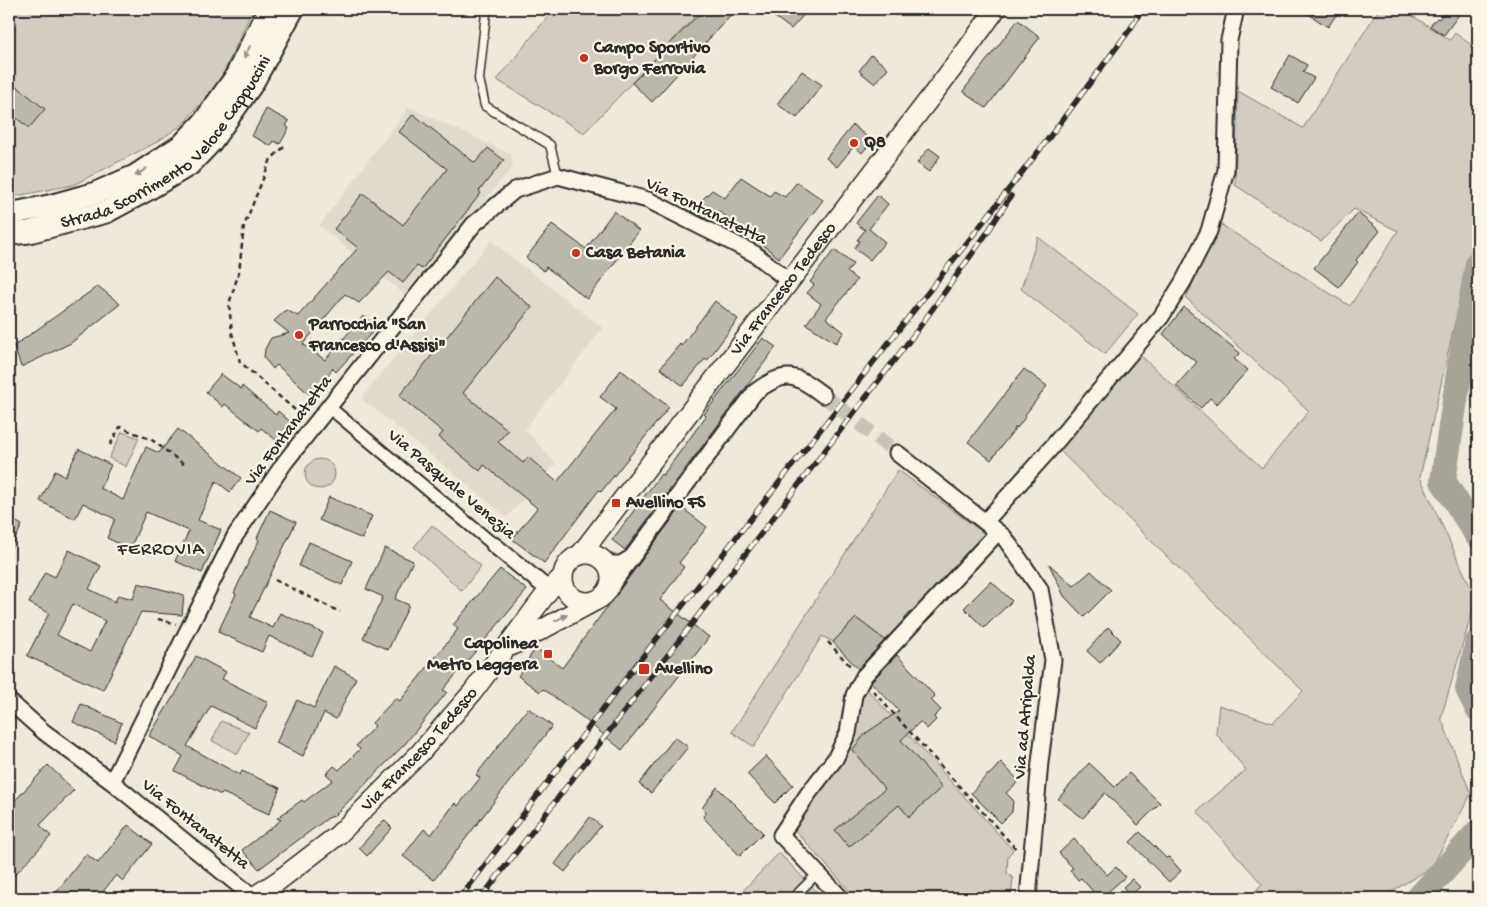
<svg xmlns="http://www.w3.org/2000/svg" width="1487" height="907" viewBox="0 0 1487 907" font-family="'Gochi Hand',sans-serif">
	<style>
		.built { fill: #e0dacc }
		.green { fill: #d2cdc0; stroke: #7e7c76 }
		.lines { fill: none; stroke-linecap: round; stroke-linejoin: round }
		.river { stroke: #a6a399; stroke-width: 26 }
		.building { fill: #bcb7ac; stroke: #2b2b2b; fill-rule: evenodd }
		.minor-tunnel { stroke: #c8c3b7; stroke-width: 15; stroke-dasharray: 15 8; stroke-linecap: butt }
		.service-casing { stroke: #2b2b2b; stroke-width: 11 }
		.pedestrian-casing { stroke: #2b2b2b; stroke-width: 15 }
		.minor-casing { stroke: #2b2b2b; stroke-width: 19 }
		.tertiary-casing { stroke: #2b2b2b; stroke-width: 22 }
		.secondary-casing { stroke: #2b2b2b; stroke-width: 25 }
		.path { stroke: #2b2b2b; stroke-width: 2.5; stroke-dasharray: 5 4; stroke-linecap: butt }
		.service { stroke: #fcf5e5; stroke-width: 8 }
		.pedestrian { stroke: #fcf5e5; stroke-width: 11 }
		.minor { stroke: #fcf5e5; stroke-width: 15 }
		.tertiary { stroke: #fcf5e5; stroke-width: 19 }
		.secondary { stroke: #fcf5e5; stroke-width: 21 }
		.rail-casing { stroke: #2b2b2b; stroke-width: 5.5 }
		.rail { stroke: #fcf5e5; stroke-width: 4; stroke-dasharray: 11; stroke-linecap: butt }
		.oneway { fill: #949088 }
		.poi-dot { fill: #c8321e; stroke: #fcf5e5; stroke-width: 2 }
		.labels { text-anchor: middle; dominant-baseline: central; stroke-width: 4.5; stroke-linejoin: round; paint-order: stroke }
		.poi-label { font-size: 18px; font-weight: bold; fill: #2b2b2b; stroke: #fcf5e5; text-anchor: start }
		.street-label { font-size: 18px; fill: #2b2b2b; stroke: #fcf5e5 }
		.neighbourhood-label { font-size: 19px; letter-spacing: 1px; fill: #2b2b2b; stroke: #fcf5e5 }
	</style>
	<rect width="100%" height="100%" fill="#efe9da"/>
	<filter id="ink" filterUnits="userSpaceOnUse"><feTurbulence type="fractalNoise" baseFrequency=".02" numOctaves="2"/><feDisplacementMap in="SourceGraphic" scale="10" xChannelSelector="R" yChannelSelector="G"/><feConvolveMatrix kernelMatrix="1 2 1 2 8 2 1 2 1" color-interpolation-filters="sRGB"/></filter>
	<g filter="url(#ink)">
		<path class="built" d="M409,107L511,154L513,167L404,294L319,226Z
			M491,241L603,328L525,429L556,464L507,517L361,398Z"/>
		<path class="green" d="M9,9H253L219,82L183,124L157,142L73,185L16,196L9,195Z
			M554,9H702L584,133L497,80Z
			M1379,9H1402L1450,40L1455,33L1478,50V240L1454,326L1420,477L1476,599L1441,718L1471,794L1432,867L1381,898H1248L1262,884L1197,811L1246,770L1216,733L1219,705L1273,723L1303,691L1058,449L1139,354L1262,468L1309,411L1186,298L1220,224L1350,306L1398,231L1354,209L1321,241L1235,185L1238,91L1303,128Z
			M1038,237L1138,314L1105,354L1021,289Z
			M122,432L139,438L126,467L109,458Z
			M305 474a15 15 0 1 1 30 0a15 15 0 1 1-30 0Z
			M898,470L985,534L885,640L856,618L833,642L822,636L754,747L732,732Z
			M432,525L481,566L462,591L414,547Z
			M865,687L1013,850L1008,856L1007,873L1013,878L1011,898H856L793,828L854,732Z
			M221,721L249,732L238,754L212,741Z
			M779,853L823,898H736Z"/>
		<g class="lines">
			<path class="river" d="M1478,263L1460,366L1443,481L1478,536
				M1478,642L1468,689L1478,709
				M1419,898L1478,832"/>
		</g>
		<path class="building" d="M704,9H736L652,102L632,83Z
			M764,9H809L791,29Z
			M1301,9H1340L1328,27Z
			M1447,9H1463L1444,35L1430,26L1437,18L1439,19Z
			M1018,20L1040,37L986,108L963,91Z
			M871,55L888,68L875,84L859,71Z
			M1290,55L1307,65L1303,72L1314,78L1298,103L1271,87Z
			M802,71L822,85L797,118L777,104Z
			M9,80L45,109L29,128L9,112Z
			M266,109L289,121L286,126L289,128L280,144L274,141L271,146L252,136Z
			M413,114L475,163L488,148L504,160L479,191L481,193L422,269L417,266L403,283L389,272L359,303L345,294L303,344L325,360L363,316L377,327L336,372L332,368L324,385L310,395L277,365L273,369L264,358L265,349L271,338L289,333L274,321L286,310L298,316L358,248L334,229L363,193L403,225L447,169L399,132Z
			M853,125L872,141L862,153L854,146L837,167L826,158Z
			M929,148L940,156L929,172L917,163Z
			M741,177L770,196L774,191L785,197L797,182L823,200L779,258L719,211L712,222L691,211L712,190L725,198Z
			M878,195L888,204L869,229L885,242L870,260L854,248L860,241L857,240L865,230L856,223Z
			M614,211L639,231L587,299L546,267L544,271L526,258L552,224L586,249Z
			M1358,213L1380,231L1356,260L1358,262L1339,287L1314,268Z
			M834,250L853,264L847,272L857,280L826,318L844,332L836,343L806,324L821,304L807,293L814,285L810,282Z
			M495,277L532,307L463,393L508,430L498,442L523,463L528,457L557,482L616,409L600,397L621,370L669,407L601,492L599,490L544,563L512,539L537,508L484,465L480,471L451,447L439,437L443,432L399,396Z
			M98,286L120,304L71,343L21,367L14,346Z
			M715,301L738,319L707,361L705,359L683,386L660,368L680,344L681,346Z
			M1184,307L1240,353L1234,359L1248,370L1217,404L1210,398L1201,408L1176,386L1197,362L1184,353L1163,334Z
			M763,338L776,347L625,550L612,540L661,474L663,475L706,416L704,414Z
			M1024,369L1047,386L1025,415L1026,416L1017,428L1016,427L991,460L968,442Z
			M221,374L241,389L242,386L276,415L278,411L295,426L280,443L261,428L259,431L225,404L223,407L206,392Z
			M178,429L241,478L230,492L216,481L198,520L221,530L202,573L175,561L189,531L146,512L130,549L107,538L115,519L83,503L75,519L40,501L55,471L65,476L79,449L111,465L100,488L123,500L146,447L159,453Z
			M329,497L372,516L362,539L319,520Z
			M681,507L707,527L679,563L684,567L660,600L709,637L622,750L582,717L543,689L540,692L518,676L522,670L521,669L536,648L562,668Z
			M270,510L296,522L250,617L273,628L280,613L323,633L312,656L269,636L262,652L218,632L236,594L234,593L259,540L257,538Z
			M9,518L22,525L9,552Z
			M309,542L352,561L342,585L299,566Z
			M385,548L413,561L395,599L409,605L388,650L363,638L383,597L366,589Z
			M69,550L101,566L89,589L115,602L118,595L133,599L138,583L184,595L182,615L141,612L103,690L27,656L49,613L29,603L45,572L55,577ZM73,604L105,621L90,652L57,635Z
			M1049,564L1074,586L1091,571L1111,590L1084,617L1064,596Z
			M500,569L527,590L443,690L447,692L405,744L334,816L328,818L259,869L242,850L281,820L277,818L302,800L304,802L333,780L326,774L334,766L339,770L360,749L356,746L375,726L372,723L396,698L400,701L458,629L453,625Z
			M991,581L1012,601L984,628L964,608Z
			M856,618L885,640L858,669L833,642Z
			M1108,627L1121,640L1100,663L1087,651Z
			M897,655L935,696L931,700L941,710L934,717L936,720L927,729L920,722L901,740L942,787L909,817L899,805L849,847L835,830L885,789L852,750L866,733L899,711L871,682Z
			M196,656L226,672L222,679L268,702L255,728L211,706L187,746L240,775L242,771L280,788L269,814L223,793L221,795L175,771L183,756L149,736L173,697H174Z
			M334,666L356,678L336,719L324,713L303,756L276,743L297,700L314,708Z
			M81,704L122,723L114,741L73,722Z
			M528,708L552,726L434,880L403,856L424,829L431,835L455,803L458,806L480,778L476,775Z
			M675,737L688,747L651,793L639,784Z
			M766,756L793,785L775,803L747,774Z
			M1001,762L1019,781L1006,793L1013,800L1012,812L1001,823L971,793L987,775L990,774Z
			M1089,763L1115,787L1129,773L1160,803L1138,825L1105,793L1083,818L1058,799Z
			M48,765L74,790L40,825L51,836L9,881V825L14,819L9,814V807Z
			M717,787L763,833L740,856L703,817L706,811L702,808Z
			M590,817L601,826L565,872L555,864Z
			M384,820L392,828L367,856L359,848Z
			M128,825L152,844L123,881L116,875L98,898H52L86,854L98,863Z
			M1140,832L1166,858L1169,857L1181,871L1169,882L1130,842Z
			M1074,839L1107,875L1116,867L1125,877L1101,898H1099L1081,878L1078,880L1070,870L1073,868L1059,853Z
			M1132,879L1140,887L1131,895L1123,887Z"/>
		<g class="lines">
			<path class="minor-tunnel" d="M823,395L897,453"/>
			<g class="service-casing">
				<path id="service" d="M486,13L479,79L485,106L550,145L558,176
					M793,898L818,873"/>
			</g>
			<g class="pedestrian-casing">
				<path id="pedestrian" d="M330,408L494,545"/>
			</g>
			<g class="minor-casing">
				<path id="minor" d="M897,453L1004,537L1040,589L1053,660L1040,762L1028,898
					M985,522L1051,448L1161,317L1183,282L1209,231L1226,170L1229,40L1236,9
					M494,545L549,590
					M606,564H621L631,558
					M609,588L755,392C785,370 795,373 823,395
					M9,701L44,732L112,782L253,897
					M112,782L235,536L285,462L474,224L515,190L558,176L648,200L755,254L789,281
					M841,898L781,835L808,794L835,759L848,733L854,695L864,676L998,532"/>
			</g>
			<g class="tertiary-casing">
				<g id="tertiary">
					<circle cx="587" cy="578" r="24"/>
					<path id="s1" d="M580,555L962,56L996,9"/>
					<path d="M511,646L595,601"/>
					<path id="s2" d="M252,898L278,881L338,835L419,754L472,693L549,590L562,577"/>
				</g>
			</g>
			<g class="secondary-casing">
				<g id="secondary">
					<path d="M9,214L49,206L96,193L135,176L182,145L203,123L235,78L269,9"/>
					<path id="s3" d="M9,234L29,232L106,212L145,191L189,165L211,142L252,84L293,9"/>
				</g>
			</g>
			<path class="path" d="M284,147L271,159L244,226L239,272L229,304L232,333L240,362L303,417
				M110,445L120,427L152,440L186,466
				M275,580L340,612
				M158,619L176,624
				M828,642L852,668
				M873,691L1017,850"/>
			<use href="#service" class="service"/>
			<use href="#pedestrian" class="pedestrian"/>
			<use href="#minor" class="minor"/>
			<use href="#tertiary" class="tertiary"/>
			<use href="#secondary" class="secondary"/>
			<g class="rail-casing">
				<path id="rail" d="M460,898L633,669L1045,143L1131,28L1142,9
					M481,898L916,332L987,233L1011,196"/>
			</g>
			<use href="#rail" class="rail"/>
		</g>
		<defs><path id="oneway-solid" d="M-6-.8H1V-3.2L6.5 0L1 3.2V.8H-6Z" transform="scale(1.25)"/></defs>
		<g class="oneway">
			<use href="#oneway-solid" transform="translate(247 52) rotate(116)"/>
			<use href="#oneway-solid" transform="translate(141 172) rotate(147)"/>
			<use href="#oneway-solid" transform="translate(561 618) rotate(-27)"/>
		</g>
	</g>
	<g class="poi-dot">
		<circle cx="584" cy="58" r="5"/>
		<circle cx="854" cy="143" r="5"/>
		<circle cx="576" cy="253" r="5"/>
		<circle cx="299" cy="335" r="5"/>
		<rect x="611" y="498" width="10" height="10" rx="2.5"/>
		<rect x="543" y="649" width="10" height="10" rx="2.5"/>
		<rect x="638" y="663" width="12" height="12" rx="2.5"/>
	</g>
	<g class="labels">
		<g class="poi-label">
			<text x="594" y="48">Campo Sportivo<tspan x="594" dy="21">Borgo Ferrovia</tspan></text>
			<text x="864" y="143">Q8</text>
			<text x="586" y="253">Casa Betania</text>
			<text x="309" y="325">Parrocchia "San<tspan x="309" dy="21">Francesco d'Assisi"</tspan></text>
			<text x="626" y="503">Avellino FS</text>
			<text x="538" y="644" text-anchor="end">Capolinea<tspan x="538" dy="21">Metro Leggera</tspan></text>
			<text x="655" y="669">Avellino</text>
		</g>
		<g class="street-label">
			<text stroke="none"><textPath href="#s3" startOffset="191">Strada Scorrimento Veloce Cappuccini</textPath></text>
			<text transform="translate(706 212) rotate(26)">Via Fontanatetta</text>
			<text stroke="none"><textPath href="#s1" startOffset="335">Via Francesco Tedesco</textPath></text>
			<text transform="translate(289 431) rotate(-53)">Via Fontanatetta</text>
			<text transform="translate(451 485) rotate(40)">Via Pasquale Venezia</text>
			<text transform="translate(1026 717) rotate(-85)">Via ad Atripalda</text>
			<text stroke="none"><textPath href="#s2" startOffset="225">Via Francesco Tedesco</textPath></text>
			<text transform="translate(195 825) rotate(39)">Via Fontanatetta</text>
		</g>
		<g class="neighbourhood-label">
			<text x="161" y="550">FERROVIA</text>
		</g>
	</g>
	<rect width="1487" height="907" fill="none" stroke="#fcf5e5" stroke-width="30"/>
	<rect x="15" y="15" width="1457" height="877" fill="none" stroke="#2b2b2b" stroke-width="2" filter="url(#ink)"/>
</svg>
